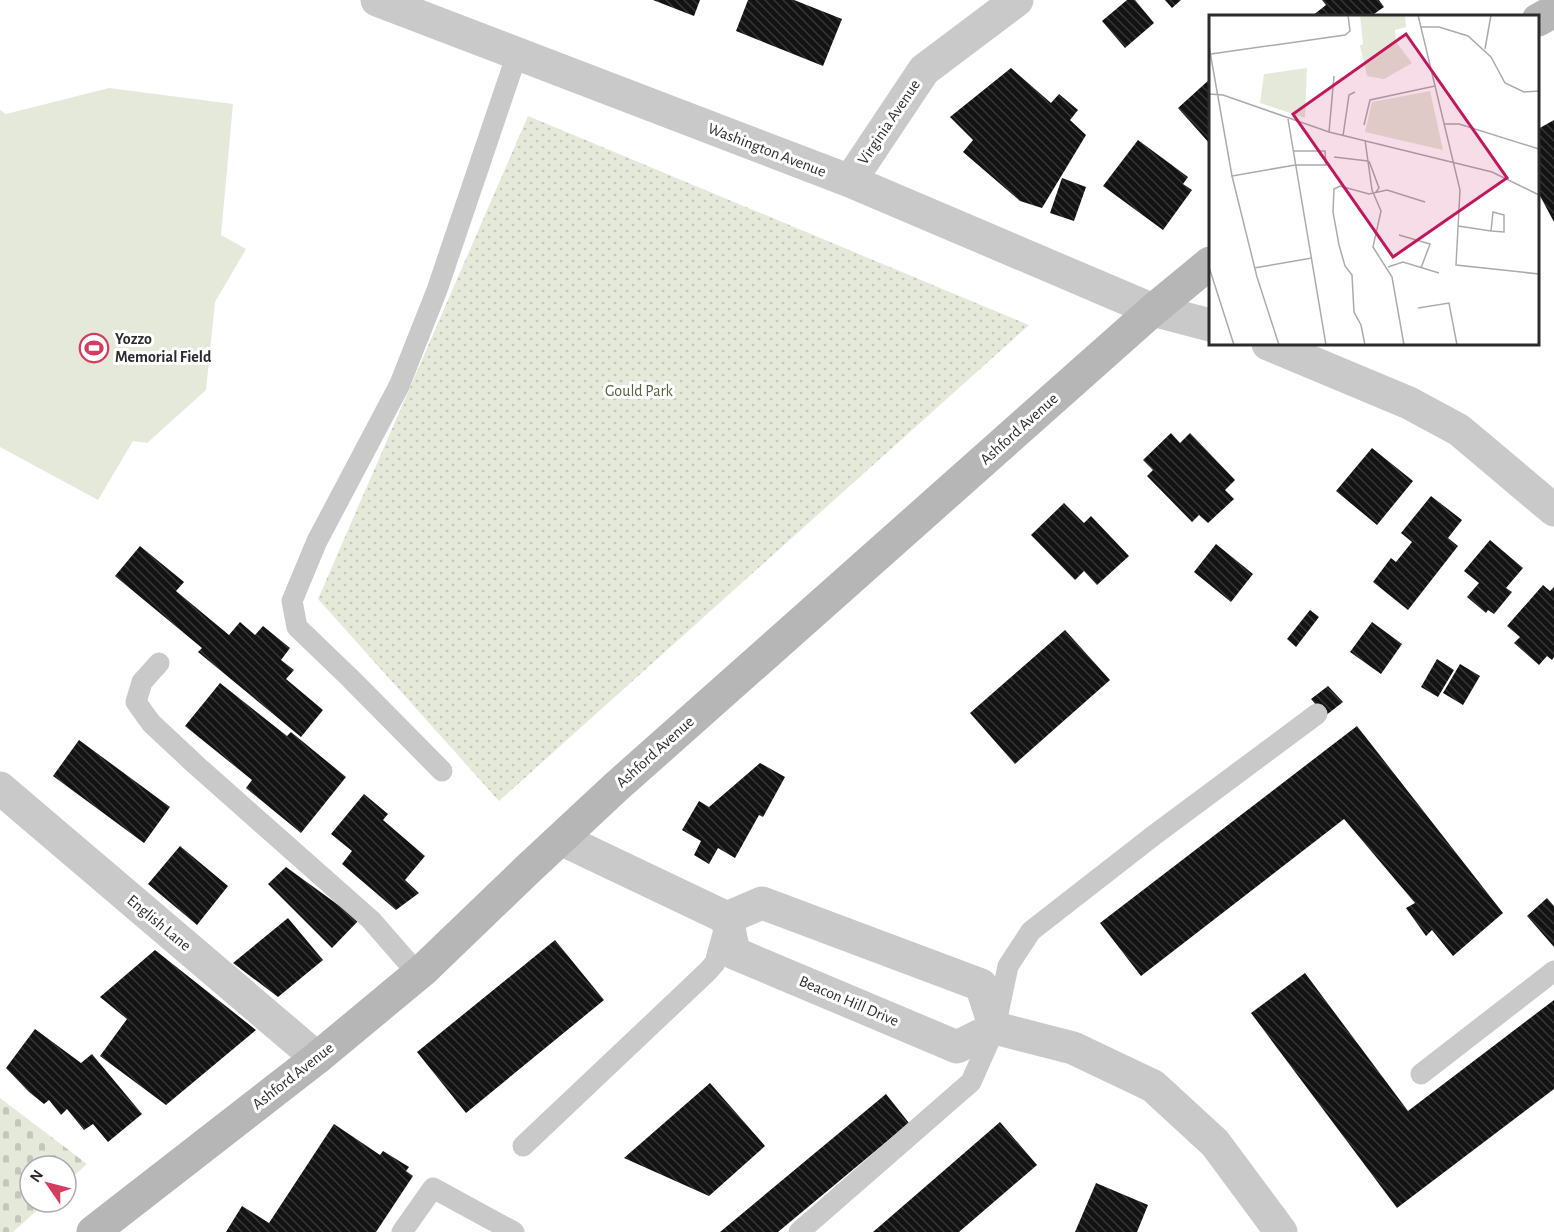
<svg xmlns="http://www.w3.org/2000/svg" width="1554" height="1232" viewBox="0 0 1554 1232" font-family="'Alegreya Sans',sans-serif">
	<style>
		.grass { fill: #e4e9da }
		.cemetery { fill: url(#cemetery-stones) }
		.park { fill: url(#park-dots) }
		.building { fill: url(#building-back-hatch) }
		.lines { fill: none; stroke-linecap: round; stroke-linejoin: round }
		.service { stroke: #c9c9c9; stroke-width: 21 }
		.minor { stroke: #c9c9c9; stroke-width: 33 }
		.tertiary { stroke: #c9c9c9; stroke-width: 33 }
		.secondary { stroke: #b6b6b6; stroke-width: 33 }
		.labels { text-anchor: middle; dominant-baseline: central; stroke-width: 6; stroke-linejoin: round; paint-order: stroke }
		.street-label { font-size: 16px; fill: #2c2c2c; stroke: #fff }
		.poi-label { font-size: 16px; font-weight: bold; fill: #2c2c2c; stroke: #fff; text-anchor: start }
		.park-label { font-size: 16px; fill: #55633e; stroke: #fff }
		.inset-road { fill: none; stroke: #ababab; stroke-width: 1.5 }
		.view { fill: #c2185b; fill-opacity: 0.15; stroke: #c2185b; stroke-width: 3 }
		.inset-edge { fill: none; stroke: #2c2c2c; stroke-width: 3 }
	</style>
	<defs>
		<pattern id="cemetery-stones" width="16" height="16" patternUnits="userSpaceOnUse" patternTransform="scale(1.5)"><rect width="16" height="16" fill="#e4e9da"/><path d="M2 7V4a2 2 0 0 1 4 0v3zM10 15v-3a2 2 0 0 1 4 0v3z" fill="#c4c8bb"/></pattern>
		<pattern id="park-dots" width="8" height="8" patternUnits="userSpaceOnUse" patternTransform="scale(1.5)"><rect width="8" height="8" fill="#e4e9da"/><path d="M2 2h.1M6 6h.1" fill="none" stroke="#c4c8bb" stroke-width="1.8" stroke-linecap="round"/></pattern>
		<pattern id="building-back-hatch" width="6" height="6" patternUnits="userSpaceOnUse" patternTransform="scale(1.5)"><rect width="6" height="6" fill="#131313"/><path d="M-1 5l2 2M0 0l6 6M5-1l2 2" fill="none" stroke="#363636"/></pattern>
	</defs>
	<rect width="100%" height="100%" fill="#fff"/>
	<path class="grass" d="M109,88L233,104L221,235L246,249L215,302L206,390L147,443L133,441L98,500L0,447V110L6,114Z"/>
	<path class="cemetery" d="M0,1098L87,1164L66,1183V1166H30V1202H46L13,1232H0Z"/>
	<path class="park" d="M528,116L1029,325L499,801L318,599Z"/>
	<path class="building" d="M653,0H700L694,16Z
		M748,0H794L842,19L823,66L736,31Z
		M1127,0H1135L1154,23L1125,48L1102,21Z
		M1165,0H1181L1172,8Z
		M1322,0H1379L1384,7L1371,16H1312L1326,5Z
		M1011,68L1051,103L1059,94L1078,110L1070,120L1086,135L1042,208L1020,201L963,152L973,140L950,117Z
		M1210,79V144L1178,108Z
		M1554,120V222L1539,194L1538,195V129Z
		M1138,140L1188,177L1183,184L1192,190L1163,230L1103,186Z
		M1062,178L1086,187L1074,221L1050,213Z
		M1171,433L1180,443L1190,433L1235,480L1225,490L1234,499L1208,523L1199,515L1192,522L1147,476L1153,470L1143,460Z
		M1372,448L1413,481L1377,525L1336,491Z
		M1431,496L1462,520L1448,538L1458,546L1408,610L1373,582L1391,558L1396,562L1412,542L1401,533Z
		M1064,503L1084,523L1091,516L1129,556L1097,585L1084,571L1075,580L1031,535Z
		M1490,540L1523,568L1506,588L1512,592L1494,614L1488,610L1486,613L1467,597L1479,583L1464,571Z
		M1216,544L1253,574L1231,602L1194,572Z
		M140,546L184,582L176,591L229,635L240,622L255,635L263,626L290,648L281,660L294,670L286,679L323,710L301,737L198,652L202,648L115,576Z
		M1543,585L1550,591L1554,587V657L1552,660L1547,656L1539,665L1514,643L1520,637L1507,626Z
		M1310,610L1319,617L1296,647L1287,639Z
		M1372,622L1402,644L1381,674L1350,652Z
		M1065,630L1110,680L1015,764L970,713Z
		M1437,659L1454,670L1438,697L1421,687Z
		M1460,664L1480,676L1463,705L1443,693Z
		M220,683L287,736L291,732L346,777L301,833L246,788L252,780L185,726Z
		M1328,686L1343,702L1325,716L1311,699Z
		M1357,726L1503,913L1453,956L1432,930L1426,936L1406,908L1415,903L1344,819L1141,976L1100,923Z
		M79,740L170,807L144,843L53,776Z
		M760,763L785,777L763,817L759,815L735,858L718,848L709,864L694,855L701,841L682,830L699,801L709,807Z
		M364,794L388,814L383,820L425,856L405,880L419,893L396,910L342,864L352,851L331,834Z
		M180,846L228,886L197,925L148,884Z
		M286,867L359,920L332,948L268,884Z
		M1547,898L1554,906V947L1527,916Z
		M288,918L323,960L278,997L233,963Z
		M555,940L604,1000L466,1113L417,1052Z
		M155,950L256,1030L166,1105L100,1056L127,1019L100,997Z
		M1305,973L1408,1111L1554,1000V1089L1397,1208L1251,1013Z
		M35,1029L81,1063L92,1054L142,1114L108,1142L93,1124L84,1130L67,1109L61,1115L49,1100L44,1104L29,1092L6,1068Z
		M710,1083L765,1146L709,1196L624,1158Z
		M886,1094L909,1123L778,1232H720Z
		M1000,1122L1037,1165L959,1232H873Z
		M334,1124L380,1155L383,1151L409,1167L406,1171L413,1176L376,1232H226L242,1206L269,1223Z
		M1096,1183L1148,1205L1137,1232H1075Z"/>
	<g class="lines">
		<path class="service" d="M159,663L142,682L136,702L151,723L197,766L371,920L418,974
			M442,771L350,678L297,627L292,601L317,541L399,386L437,290L517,54
			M1421,1074L1554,971
			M523,1146L707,972L715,963L724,930
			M402,1232L433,1188L514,1232
			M799,1232L971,1082L995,1028L1008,966L1031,931L1153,836L1317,714"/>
		<path class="minor" d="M377,0L850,181L1153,310L1210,325
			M850,181L924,70L1017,0
			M1268,344L1409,403L1459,430L1554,510
			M0,788L317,1058"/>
		<path class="tertiary" d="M561,839L727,918L762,903L981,985L995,1028
			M727,918L734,953L957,1047L995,1028L1073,1048L1153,1086L1215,1143L1281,1232"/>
		<path class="secondary" d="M1538,20L1554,11
			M93,1232L317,1058L423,970L527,870L616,787L1153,310L1210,263"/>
	</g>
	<defs>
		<g id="stadium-ring" transform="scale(1.5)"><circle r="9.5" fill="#fff" stroke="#d53c5e" stroke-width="1.5"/><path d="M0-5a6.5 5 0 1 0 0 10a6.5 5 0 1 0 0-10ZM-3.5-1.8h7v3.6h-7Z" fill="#d53c5e"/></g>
	</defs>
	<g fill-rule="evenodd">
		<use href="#stadium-ring" x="94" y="348"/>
	</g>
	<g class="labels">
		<g class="street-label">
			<text transform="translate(889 122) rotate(-56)">Virginia Avenue</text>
			<text transform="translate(767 150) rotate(21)">Washington Avenue</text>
			<text transform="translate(1019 429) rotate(-42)">Ashford Avenue</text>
			<text transform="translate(655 752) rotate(-42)">Ashford Avenue</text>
			<text transform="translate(159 923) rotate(40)">English Lane</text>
			<text transform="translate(849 1001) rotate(23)">Beacon Hill Drive</text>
			<text transform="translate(293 1076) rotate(-38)">Ashford Avenue</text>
		</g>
		<g class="poi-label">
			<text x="115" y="339">Yozzo<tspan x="115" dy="18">Memorial Field</tspan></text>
		</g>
		<g class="park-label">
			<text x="639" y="391">Gould Park</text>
		</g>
	</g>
	<g transform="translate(1209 15)">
		<rect width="330" height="330" fill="#fff"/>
		<path d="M151,0H196L197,12L186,15L187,27L203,48L175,64L158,61L151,31L154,29Z" fill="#e4e9da"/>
		<path d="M98,53L96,103L51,88L55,59Z" fill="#e4e9da"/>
		<path d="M221,76L234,135L156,117L163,87Z" fill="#e4e9da"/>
		<path class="inset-road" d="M209,0L251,175L247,250L330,259M211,12H230L259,21L282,42L296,68L315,77L330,76M0,31L23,161L48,262L70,330M276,34L282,0M2,39L136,20L141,16L139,0M0,79L14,80L120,117L283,157L330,180M79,104L117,330M235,109H250L330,134M155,110L161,85L226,71M120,117L125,61M134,121L140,80L146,77M156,125L163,175L172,196L164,232L183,262L195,330M125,142L159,146M160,146L170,173L167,177M23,161L86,150H117L116,136H84M249,211L282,216L295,217V200L284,197L282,216M190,220L221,229L212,253M0,252L25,330M179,252L194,247L230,258M45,253L103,243M209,293L240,288L248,330M156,330L152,310L145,297L143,260L136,251L130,230L124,197L125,174L131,171L160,179L178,175L216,187"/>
		<path class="view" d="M197,19L298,163L184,242L84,99Z"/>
		<rect width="330" height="330" class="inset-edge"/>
	</g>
	<g transform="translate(48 1184) rotate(305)"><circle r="28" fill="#ffffff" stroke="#ababab" stroke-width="1.5"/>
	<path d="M0-4.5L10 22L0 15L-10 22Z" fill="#d53c5e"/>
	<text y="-9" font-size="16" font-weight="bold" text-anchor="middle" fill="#2c2c2c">N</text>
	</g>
</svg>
